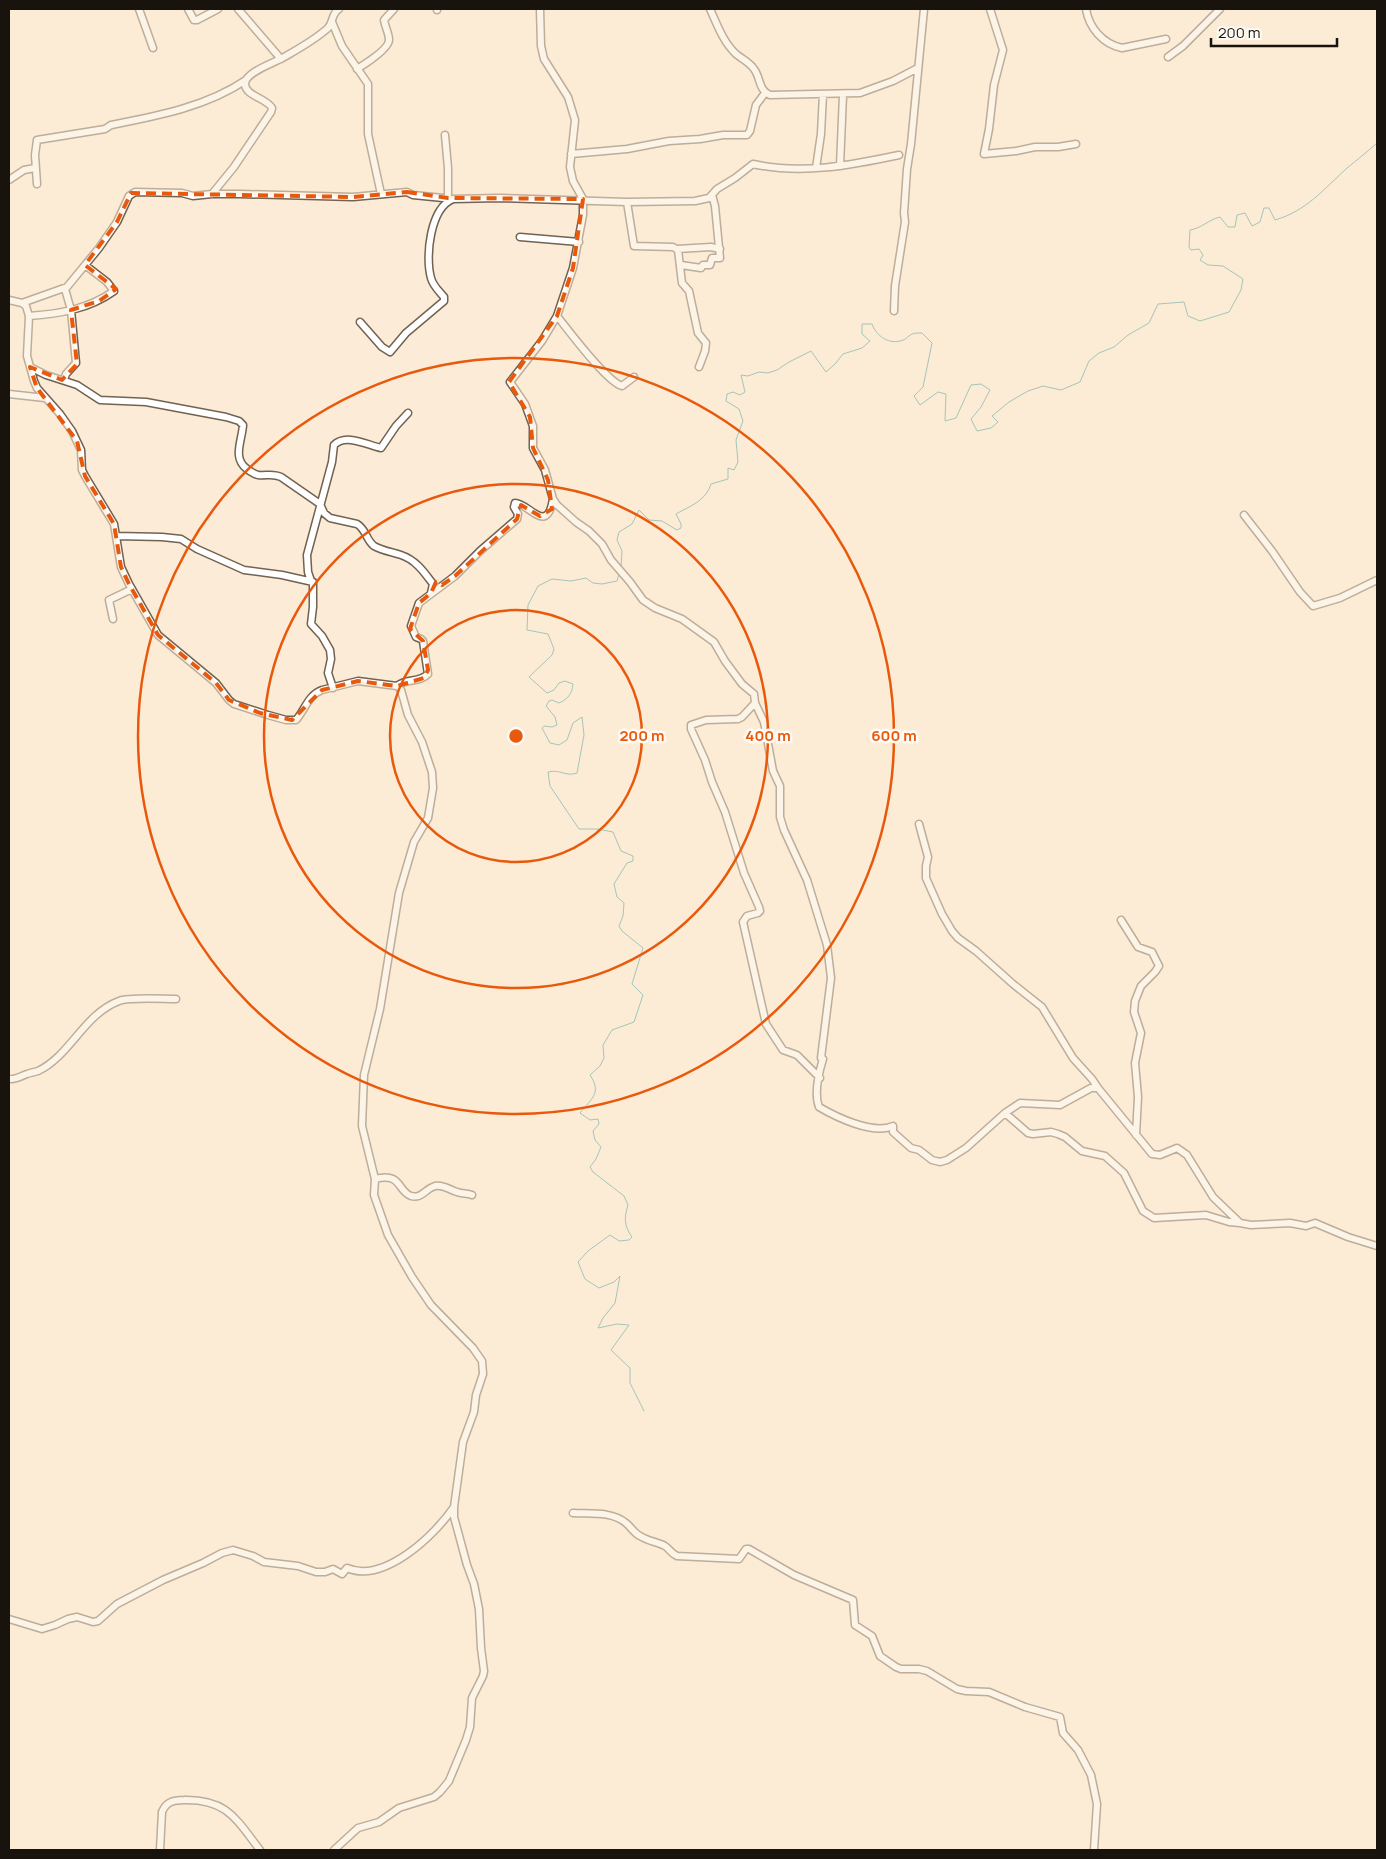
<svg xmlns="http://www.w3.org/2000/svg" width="1386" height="1859" viewBox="0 0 1386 1859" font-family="Manrope,sans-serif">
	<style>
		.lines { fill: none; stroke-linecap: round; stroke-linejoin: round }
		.stream { stroke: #3a9897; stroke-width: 1 }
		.minor-casing { stroke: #716251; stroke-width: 9 }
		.minor { stroke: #fff; stroke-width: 6 }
		.marked { fill: none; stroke: #e8590c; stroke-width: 4; stroke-dasharray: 10 6; stroke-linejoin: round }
		.ring { fill: none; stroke: #e8590c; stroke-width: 2.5 }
		.centre { fill: #e8590c; stroke: #fefaf6; stroke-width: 2.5 }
		.ring-label { font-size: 15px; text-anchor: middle; font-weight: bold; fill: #e8590c; stroke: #fefaf6; stroke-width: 5; stroke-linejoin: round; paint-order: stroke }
	</style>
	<rect width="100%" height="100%" fill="#fcebd6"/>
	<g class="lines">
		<path class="stream" d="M621,568L622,551L617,540L619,532L632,524L639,510L649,520L662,521L677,530L681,528V524L676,514C690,506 706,501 711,484L728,479V468L734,470L738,462L736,440L743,421L739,409L726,401L727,394L733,392L740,395L745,392L741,375L748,376L759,372L768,373L777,370L789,362L811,351L826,372L835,364L843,354L862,348L870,341L862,334V324H872C876,335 887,344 900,341C910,339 907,332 922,333L932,343L923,387L914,396L920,405L938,392L946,394L945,421L956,418L971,385L981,384L990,390L981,407L971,419L977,431L991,428L998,422L992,416L1009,402L1028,391L1043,386L1061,390L1080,382L1089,361L1099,353L1114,347L1128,335L1149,323L1158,304L1184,302L1188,316L1200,321L1229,312L1241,290L1243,279L1223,266L1208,265L1200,260L1203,255L1199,249L1191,250L1189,247L1190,230C1202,228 1208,220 1220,217L1228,227H1235L1237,215L1245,213L1252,226L1260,222L1264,208H1269L1275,220C1306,211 1323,190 1347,168C1357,160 1367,152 1377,143
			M619,574L617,581L602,584L593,583L586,578L571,581L552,579L538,586L528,605L527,630L548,634L554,649L552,655L529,677L547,693L554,690L559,683L565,681L573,684C572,694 568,699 559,703L552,700L549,701L546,706L555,717L557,725L552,727L544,726L542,728L550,743L559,745L567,740L573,723L582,717L584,735L577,773C565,777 561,769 548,772L550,786L579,829H597L613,832L621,851L633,856V861L627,863L614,884L617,897L624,903L623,916L619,926L622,931L643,948L632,984L643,995L634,1022L612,1030L603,1045L604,1058L600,1066L590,1075C602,1093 592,1098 580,1113L590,1120L598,1119L599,1124L593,1131L595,1140L601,1147L596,1159L590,1167L593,1172L624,1196L628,1205C624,1218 624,1226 632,1237L629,1240L619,1241L610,1235L588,1251L578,1262L585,1279L599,1288L614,1282L620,1276L615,1303L603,1318L598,1328L617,1324L629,1325L611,1350L630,1368V1383L644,1411"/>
		<g class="minor-casing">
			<path id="minor" d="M139,9L153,48
				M188,9L194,20H197L218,9
				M238,9L281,59
				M437,9V10
				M540,9L541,46L544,59L568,97L575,120L570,167L573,181L583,199V215L573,268L557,316L542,341L510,382L525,404L533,426V448L545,470L553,499L557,505L576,522L589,531L602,544L611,560L630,582L643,600L655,608L682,619L714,642L725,661L742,684L754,694L755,703L764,722L773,771L780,786V817L784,830L807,880L827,945L831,978L821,1058L823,1059C819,1072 814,1094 819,1107C836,1117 873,1135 893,1126V1132L911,1148L919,1150L932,1160L940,1162L947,1160L966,1148L1005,1113L1020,1103L1060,1105L1091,1088H1098L1152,1154L1160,1155L1177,1148L1187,1155L1213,1197L1240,1223L1251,1225L1290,1223L1306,1226L1315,1223L1348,1237L1377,1246
				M710,9C717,24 723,42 736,54C742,59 749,62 754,69C761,78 758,90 770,95L860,93L893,81L918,68
				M990,9L1003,50L994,85L989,129L984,154L1016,151L1035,147H1058L1076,144
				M1086,9C1089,28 1103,44 1122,48L1166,39
				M332,22L342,46L368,84V134L381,194
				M1168,57L1183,46L1220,9
				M357,69C365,64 389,49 389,40C389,33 385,27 384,20L394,9
				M445,135L448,168V200
				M571,154L627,149L669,141L700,139L723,135H747L750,131L756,105L765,93
				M840,166L843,95
				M816,168L821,134L823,94
				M9,180L24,170L35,168
				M37,184L35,155L37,140L105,129L111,125C157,116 206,107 246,80
				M212,194L234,167L271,112L272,108C267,98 244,96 245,83C247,71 277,62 286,56C300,48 316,39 328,28C334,21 331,14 339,9
				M627,202L634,246L673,247L678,250L682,283L689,291L698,333L706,343L705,351L699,367
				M520,237L579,242
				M677,249L711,247L720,249
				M681,265L701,268L703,265H710L712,258H720L715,206L712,195
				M9,300L22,303L26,306L29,316L27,356L34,381L37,388L60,414L72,431L81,450L82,470L85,476L114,524L121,567L129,584L158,635L216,683L229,700L234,704L268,715L286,720H296C305,710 308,695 322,690L358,681L397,686L401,690L408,715L422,742L432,772L433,788L428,818L414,842L399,893L380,1009L364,1075L362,1126L375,1179L374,1195L388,1235L412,1277L431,1305L473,1348L482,1361L483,1374L476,1395L474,1412L463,1442L454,1507V1517L467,1565L474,1584L479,1609L481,1648L484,1671L483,1676L472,1698L470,1727L466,1740L449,1781L440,1792L434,1797L399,1808L379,1822L358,1828L334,1850
				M22,303L67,287L99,248L117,222L129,196L135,192L182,193L193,196L212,194H240L353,197L407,192L413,195L453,199
				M894,311L895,286L905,222L904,213L907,169L911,144L924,9
				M29,316C59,314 89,309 114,291L107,282L85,265
				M557,316C569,331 606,381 622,386L634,377
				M360,322L382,347L390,352L406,333L444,301V297C439,291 433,286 431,278C425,257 430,208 453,199L499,198L627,202L695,201L709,198L717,189L735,178L753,164C801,175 852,165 899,155
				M30,367L46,375L77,385L100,400L146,402L226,417L239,421L243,425C242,441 232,458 247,469C251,472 254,474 258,475C266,476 273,473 281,477L320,504L324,513L330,518L357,524C366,529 366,540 374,546C383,551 392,552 401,555C416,560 424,572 433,584L431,593
				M64,380L66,374L76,363L71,310L65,289
				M9,394L45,398
				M1244,515L1272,551L1300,592L1313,606L1340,598L1377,580
				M116,536L162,537L181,539L197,549L244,570L282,575L313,582V607L311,624L322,636L330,650L331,659L328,673L333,688
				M311,581L308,572L307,555L332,462L334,445C346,433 367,445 381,448L396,426L408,413
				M113,619L109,600L132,589
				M397,686C406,678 420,683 428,674L423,641L421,639L416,637L411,626L419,603L455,576L480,551L517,519L518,514L514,507L515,503C529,503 547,536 553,499
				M755,703L742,717L738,719L706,720L691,725V729L705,760L712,782L725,812L744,873L759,907L760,911L758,913L747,916L743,922L766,1024L783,1050L797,1055L820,1078
				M919,824L928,857L926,866V878L942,914L952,931L958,938L976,951L1013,984L1042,1007L1073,1058L1092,1079L1098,1088
				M1121,920L1138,947L1152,952L1159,966L1155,972L1141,986L1135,1001L1134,1012L1141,1033L1135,1063L1138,1097L1136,1135
				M9,1079C15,1080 21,1076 27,1074C30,1073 34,1072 38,1071C70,1056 84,1014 119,1001C129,997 163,999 176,999
				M1005,1113L1028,1133L1033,1134L1051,1132L1058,1134L1065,1137L1082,1151L1105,1156L1124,1173L1143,1211L1154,1218L1206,1215L1229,1222L1240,1223
				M375,1179C402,1172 397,1191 411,1196C422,1199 425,1189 435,1186C444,1184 449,1190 457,1192C462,1194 467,1193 472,1195
				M573,1513C591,1514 611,1511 626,1523C631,1527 634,1533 640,1536C648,1541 657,1542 665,1546C670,1549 670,1553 677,1556L739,1559L746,1549H749L794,1575L853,1600L855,1625L872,1636L880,1656L896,1667L901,1669H919L927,1671L957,1689L966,1691L989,1692L1025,1707L1060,1717L1063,1733L1078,1750L1091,1775L1097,1804L1094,1850
				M9,1619L42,1629L55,1625L68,1619L77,1617L93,1622L98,1621L117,1604L163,1580L203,1563L222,1553L233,1550L253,1556L264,1562L298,1566L316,1572H325L333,1569L342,1574L347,1568C384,1584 435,1535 454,1507
				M160,1850L162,1812C166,1802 173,1800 184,1800C227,1799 236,1819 260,1850"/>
		</g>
		<use href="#minor" class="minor"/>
	</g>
	<path d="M0 0H1386V1859H0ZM407,192L448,198L583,199L573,268L557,316L509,382L530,417L533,448L548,480L552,509L540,516L521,505L517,519L455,576L442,585L436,582L431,593L419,603L410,629L423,641L428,670L424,678L397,686L358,681L322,690L292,720L260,713L229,700L216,683L158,635L129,584L121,567L114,524L85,476L77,441L37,388L30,367L62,380L77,364L71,310L99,301L116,289L85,265L117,222L131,193L353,197Z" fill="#fcebd6" fill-opacity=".55" fill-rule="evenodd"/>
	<path class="marked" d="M407,192L448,198L583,199L573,268L557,316L509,382L530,417L533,448L548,480L552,509L540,516L521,505L517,519L455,576L442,585L436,582L431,593L419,603L410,629L423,641L428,670L424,678L397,686L358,681L322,690L292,720L260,713L229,700L216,683L158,635L129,584L121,567L114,524L85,476L77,441L37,388L30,367L62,380L77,364L71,310L99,301L116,289L85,265L117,222L131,193L353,197Z"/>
	<g class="ring">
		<circle cx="516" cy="736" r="126"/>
		<circle cx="516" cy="736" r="252"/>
		<circle cx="516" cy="736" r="378"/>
	</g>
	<circle cx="516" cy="736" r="8" class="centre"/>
	<g class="ring-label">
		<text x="642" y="741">200 m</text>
		<text x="768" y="741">400 m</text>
		<text x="894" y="741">600 m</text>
	</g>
	<rect width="1386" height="1859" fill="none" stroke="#18130c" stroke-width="20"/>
	<path d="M1211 38v8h126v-8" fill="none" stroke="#18130c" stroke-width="2.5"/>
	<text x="1218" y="38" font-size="15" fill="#18130c" stroke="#fefaf6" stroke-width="4" paint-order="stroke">200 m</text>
</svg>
